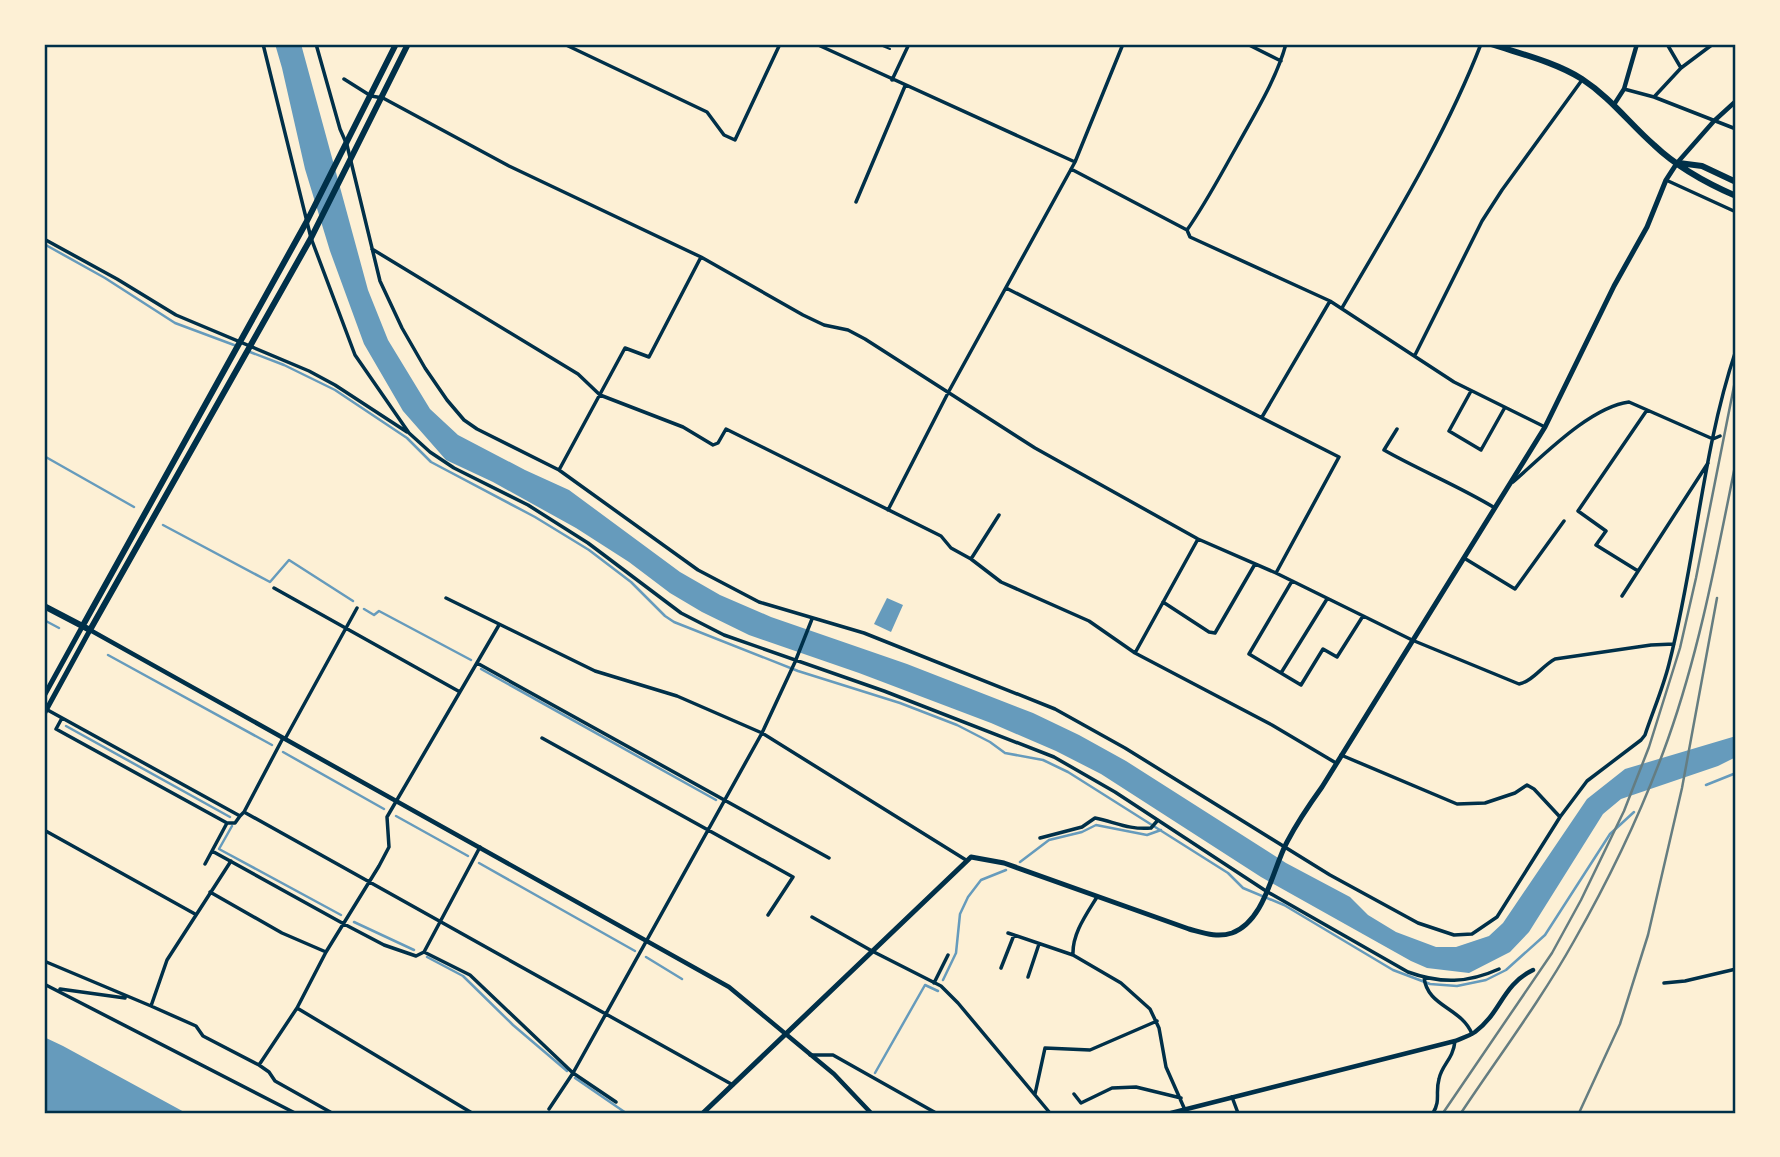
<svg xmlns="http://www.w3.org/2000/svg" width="1780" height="1157" viewBox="0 0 1780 1157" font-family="Quicksand,sans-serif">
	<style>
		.water { fill: #669bbc }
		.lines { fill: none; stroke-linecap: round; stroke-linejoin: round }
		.stream { stroke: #669bbc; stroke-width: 2.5 }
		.service { stroke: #003049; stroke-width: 2 }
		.minor { stroke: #003049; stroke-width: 3.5 }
		.tertiary { stroke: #003049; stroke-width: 4.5 }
		.secondary { stroke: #003049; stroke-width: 5 }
		.primary { stroke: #003049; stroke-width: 6 }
		.rail { stroke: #657d81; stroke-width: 2.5 }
		.neatline { fill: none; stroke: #003049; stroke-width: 2.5 }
	</style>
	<rect width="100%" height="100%" fill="#fdf0d5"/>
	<path class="water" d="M275,44H301L368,290L388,340L430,409L458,435L525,470L569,490L680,572L720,595L771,617L907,664L1033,713L1079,735L1126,761L1286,863L1350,897L1368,915L1396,932L1436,947H1456L1489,936L1503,923L1587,799L1625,769L1736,736V757L1718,766L1621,799L1603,814L1529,932L1510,952L1469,973L1427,968L1411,961L1261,877L1101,774L1056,751L991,723L859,673L749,635L702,612L670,593L629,562L576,528L493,482L446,460L403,411L364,344L330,251L305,169L282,68Z
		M887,598L903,605L891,632L874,624Z
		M44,1037L63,1046L186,1113H44Z"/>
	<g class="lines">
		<path class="stream" d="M44,244L105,278L175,323L234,345
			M250,352L284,365L335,390L407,438L431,462L535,517L589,550L631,582L665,616L674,622L798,671L900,703L957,725L990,742L1005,753L1043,760L1068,772L1228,873L1243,888L1284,905L1393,970L1430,984L1457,986L1486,980L1506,970L1545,935L1610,834L1634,812
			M44,456L134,507
			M163,525L270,582L289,560L353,601
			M364,609L374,615L379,611L471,660
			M44,620L59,628
			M108,655L272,745
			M481,669L716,800
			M66,726L230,817
			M283,752L384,809
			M1706,785L1736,773
			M396,816L468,856
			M232,826L219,849L341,915
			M1020,862L1049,840L1082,832L1096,825L1147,835L1161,830
			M479,863L635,951
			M354,922L414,950
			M427,957L463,976L513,1025L567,1071
			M646,957L682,979
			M943,980L956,953L960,914L968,897L981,880L1006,870
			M875,1073L925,985L938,991
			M575,1078L626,1113"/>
		<path class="service" d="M878,44L890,49"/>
		<path class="minor" d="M263,44L311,238L355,355L409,433L430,452L454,468L528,505L588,543L681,613L724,635L884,691L1054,757L1115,792L1266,891L1408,972C1441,984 1468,983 1499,969
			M316,44L340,129L347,145L380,281L402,328L425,368L447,400L464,420L477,429L559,470L698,570L759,602L864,633L1055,709L1125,748L1330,875L1418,923L1454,935L1472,934L1497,917L1560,817L1587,781L1641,740L1645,735C1653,711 1663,688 1669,664C1696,560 1702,451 1736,350
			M564,44L707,112L724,135L735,140L780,44
			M816,44L1075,162
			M1247,44L1281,61
			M1667,44L1681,68
			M344,79L371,96L383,98L509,166L701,257L803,315L824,325L848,330L865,339L1035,448L1198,539L1276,573L1412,640L1519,684C1533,681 1542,666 1555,659L1651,645L1674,644
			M892,80L909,44
			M1624,89L1654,97L1736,129
			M1654,97L1681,68L1713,44
			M1071,169L1187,230L1190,237L1330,301L1454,382L1545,427
			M1666,180L1736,212
			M856,202L905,86
			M1187,230C1206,203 1221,174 1237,146C1255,113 1276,80 1286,44
			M44,239L117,279L176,315L309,371L335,385L407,432
			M372,249L578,374L600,395L683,427L713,445L718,443L726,429L941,536L951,548L971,559L1001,582L1089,621L1135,653L1272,725L1336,763
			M1006,288L1339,457L1276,573
			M1342,308C1392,222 1445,137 1481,44
			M1415,355L1482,221L1502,190L1582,80
			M1471,391L1449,431L1481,450L1504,409
			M1262,417L1330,301
			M1397,429L1384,450C1421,471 1459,486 1495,508
			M559,470L625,348L649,357L701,257
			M1513,482C1543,456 1590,407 1629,402L1713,439L1720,436
			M888,510L949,391L1075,162L1123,44
			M1464,558L1515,589L1564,521
			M971,559L999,515
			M1638,571L1596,545L1606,531L1578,511L1647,410
			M1292,581L1249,654L1301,685L1323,649L1337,657L1363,616
			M274,588L460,692
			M1622,596L1708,463
			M446,598L595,671L677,696L762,733L966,860
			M1163,602L1209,632L1215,633L1255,564
			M1135,653L1198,539
			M477,663L829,858
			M1281,673L1327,599
			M44,708L240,816L244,812L283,738
			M62,718L56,729L227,823L205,864
			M542,738L793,877L768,915
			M285,739L357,608
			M1341,755L1457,804L1485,803L1515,793L1527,785L1534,789L1560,817
			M244,812L733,1085
			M228,823H235L240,816
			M44,830L195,914
			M1040,838L1082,827L1095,818C1115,822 1129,830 1151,828L1158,820
			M480,847L424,952L470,975L573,1073L616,1102
			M212,851L344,924L384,945L416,956L424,952
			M231,861L167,960L151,1006L196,1026L203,1036L259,1065L269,1072L275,1081L332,1113
			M210,892L282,933L326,952
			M1097,897C1086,915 1072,934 1073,955L1121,983L1150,1009L1159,1028L1166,1067L1185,1110
			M812,917L872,951L941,986L958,1003L1050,1113
			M1008,933L1073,955
			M44,961L151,1006
			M1001,968L1014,935
			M1028,977L1039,944
			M1424,977C1427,1007 1461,1007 1472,1034
			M934,983L948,955
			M1664,983L1685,981L1736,969
			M44,984L295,1113
			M60,989L125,998
			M297,1008L472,1113
			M810,1055H833L936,1113
			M259,1065L297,1008L326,952L379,866L389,847L387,817L499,625
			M1035,1094L1045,1048L1090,1050L1157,1021
			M1074,1094L1081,1103L1112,1088L1136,1087L1181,1098
			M1232,1097L1238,1113
			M549,1109L573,1073L762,733L795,662L812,619
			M1433,1113C1441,1100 1435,1093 1439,1079C1442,1064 1453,1060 1455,1041"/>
		<path class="tertiary" d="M1615,103L1624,89L1637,44
			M1677,163L1714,121L1736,101
			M90,630L729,987L834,1074L871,1113
			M1171,1113L1455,1041C1462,1038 1469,1036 1475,1032C1501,1013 1502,985 1533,970"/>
		<path class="secondary" d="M44,696L82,627
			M44,714L90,630
			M703,1113L971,857L1004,863L1189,929C1204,933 1217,938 1232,933C1265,921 1272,870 1287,842C1297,823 1309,805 1322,787L1545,427L1614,286L1647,227L1666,180L1677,163"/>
		<path class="primary" d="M1491,44C1521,54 1555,62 1582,79C1611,98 1629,123 1654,145C1678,168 1706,183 1736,196
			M1679,163L1702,166L1736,182
			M44,606L90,630L311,238L408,44
			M82,627L307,221L396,44"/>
		<path class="rail" d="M1443,1113L1552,953L1581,900L1624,811L1649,747L1680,648L1696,578L1736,376
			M1461,1113C1499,1056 1541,1000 1574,941C1611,876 1643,809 1668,739C1700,649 1717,555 1736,461
			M1579,1113L1620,1024L1648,935L1682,788L1717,598"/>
	</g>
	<rect width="1780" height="1157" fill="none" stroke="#fdf0d5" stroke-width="91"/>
	<rect x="46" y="46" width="1688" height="1066" class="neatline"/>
</svg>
